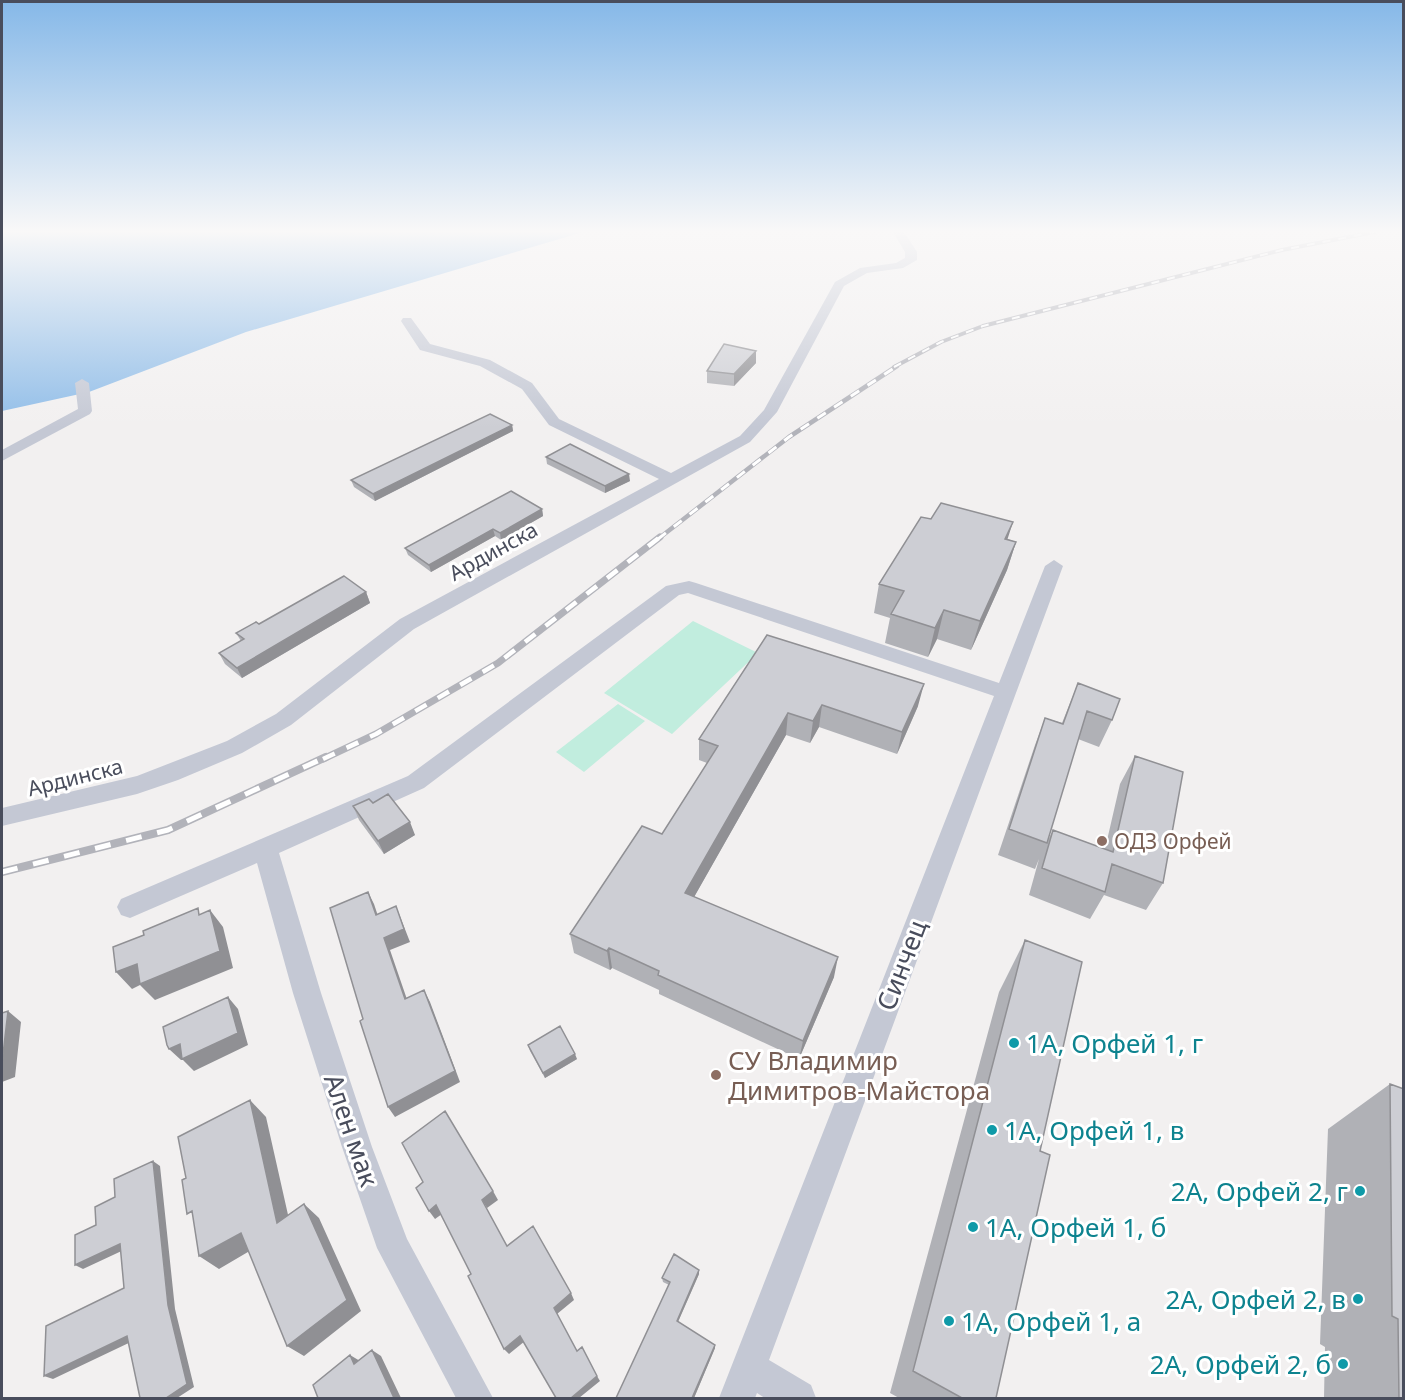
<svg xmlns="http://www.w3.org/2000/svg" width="1405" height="1400" viewBox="0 0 1405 1400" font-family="'Noto Sans',sans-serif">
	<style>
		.green { fill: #c1edde }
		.water { fill: #90bde8 }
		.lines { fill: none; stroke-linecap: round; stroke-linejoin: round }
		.street { fill: #c4c8d4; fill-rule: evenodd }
		.rail-far3-casing { stroke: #b2b3ba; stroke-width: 4 }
		.rail-far2-casing { stroke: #b2b3ba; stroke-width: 4.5 }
		.rail-far1-casing { stroke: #b2b3ba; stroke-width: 7 }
		.rail-casing { stroke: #b2b3ba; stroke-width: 8 }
		.rail-far3 { stroke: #fff; stroke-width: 2; stroke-dasharray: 8; stroke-linecap: butt }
		.rail-far2 { stroke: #fff; stroke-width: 3; stroke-dasharray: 10; stroke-linecap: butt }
		.rail-far1 { stroke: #fff; stroke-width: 4.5; stroke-dasharray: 13; stroke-linecap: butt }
		.rail { stroke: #fff; stroke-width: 5; stroke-dasharray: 16; stroke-linecap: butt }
		.wall { fill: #b0b1b6 }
		.shaded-wall { fill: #909094 }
		.building { fill: #cdced4; stroke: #909094; stroke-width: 1.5 }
		.education-dot { fill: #8d6e63; stroke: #fff; stroke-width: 2 }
		.culture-dot { fill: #0f9aa8; stroke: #fff; stroke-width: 2 }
		.labels { text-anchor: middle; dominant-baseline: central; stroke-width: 6; stroke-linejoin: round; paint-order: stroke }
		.street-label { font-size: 21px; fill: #494d5c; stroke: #fff }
		.education-label { font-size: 21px; fill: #785e54; stroke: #fff; text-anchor: start }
		.near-street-label { font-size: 26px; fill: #494d5c; stroke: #fff }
		.near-culture-label { font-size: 26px; fill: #0d838f; stroke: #fff; text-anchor: start }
		.near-education-label { font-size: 26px; fill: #785e54; stroke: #fff; text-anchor: start }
	</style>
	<rect width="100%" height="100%" fill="#f2f0f0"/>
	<path class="green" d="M693,621L758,653L672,734L604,693Z
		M618,704L645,721L584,772L556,752Z"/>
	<path class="water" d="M2,232H583L246,332L89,392L2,411Z"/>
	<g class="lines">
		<path class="street" d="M893,232H904L917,252V260L903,268L867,273L844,286L777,412L750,442L414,629L291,725L242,753L178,780L137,794L2,826V808L137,776L227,741L276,714L400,619L659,479L549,425L522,389L480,366L420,350L401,321L403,318H411L430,344L490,360L532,383L559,419L671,473L740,436L764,410L835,282L860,268L896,263L905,258V252Z
			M82,379L89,383L92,411L90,414L2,461V450L78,409L75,383Z
			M1054,560L1063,566L769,1360L811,1385L816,1398H765L757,1393L755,1398H719L994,696L688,593L679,595L424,788L279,853L321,993L372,1147L407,1239L493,1398H456L377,1248L342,1147L293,993L257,863L130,918L121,915L117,907L121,899L408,776L666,586L689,581L696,583L999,683L1045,566Z"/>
		<g class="rail-far3-casing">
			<path id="rail-far3" d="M894,367L941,342L983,326L1282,250L1374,232"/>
		</g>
		<g class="rail-far2-casing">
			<path id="rail-far2" d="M658,539L789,437L897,366"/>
		</g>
		<g class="rail-far1-casing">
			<path id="rail-far1" d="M323,759L376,734L498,663L660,537"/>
		</g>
		<g class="rail-casing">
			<path id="rail" d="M2,872L168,830L326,757"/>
		</g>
		<use href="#rail-far3" class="rail-far3"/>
		<use href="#rail-far2" class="rail-far2"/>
		<use href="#rail-far1" class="rail-far1"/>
		<use href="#rail" class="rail"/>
	</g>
	<path class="wall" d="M756,351V363L734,386L707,383V371Z
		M512,425L513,431L375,501L354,487L351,480Z
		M546,457L630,481L605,493L547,464Z
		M542,509L543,516L501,540L495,536L431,572L408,555L405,548Z
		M1008,539L1016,542L1007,570L971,650L937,639L928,657L885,643L890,618L874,613L879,584Z
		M366,592L370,603L242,678L225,664L219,653L241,641L236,633L259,624Z
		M767,635L918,706L897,754L819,727L810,743L786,735L694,897L834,977L799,1059L659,994V990L612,968L610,970L574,953L570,934L662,834L707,763L699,760V739Z
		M1078,683L1112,720L1099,747L1078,739L1047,842L1053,830L1105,849L1120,784L1135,756L1163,883L1146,910L1104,895L1090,919L1029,895L1039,859L1035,869L998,855L1035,745L1045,718L1062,723Z
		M373,803L415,835L384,854L359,820L353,806Z
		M1025,940L996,1398H899L890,1393L999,992Z
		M528,1045L577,1059L545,1078L530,1051Z
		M1390,1084L1404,1398H1324L1325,1347L1320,1344L1328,1129Z
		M699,1270V1274L678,1322L715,1345V1348L694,1398H616L669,1285L663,1282L662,1278Z"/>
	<path class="shaded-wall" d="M756,351V363L734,386V374Z
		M512,425L513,431L375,501L373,494Z
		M629,474L630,481L605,493V486Z
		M542,509L543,516L501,540L500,533Z
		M1013,522L1004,550L1005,539Z
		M493,529L495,536L431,572L429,565Z
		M1016,542L1007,570L971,650L980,621Z
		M366,592L370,603L242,678L237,668Z
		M944,610L937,639L928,657L935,628Z
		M924,684L918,706L897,754L902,732Z
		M822,705L819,727L810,743L813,721Z
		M788,713L786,735L685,913V893Z
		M410,822L415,835L384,854L378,841Z
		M368,892L374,904L382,928L376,915Z
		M396,906L410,942L390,950L411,1011L405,999L384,938Z
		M210,910L223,927L233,968L155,1000L140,985L132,989L116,972Z
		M609,948L612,968L610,970L607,951Z
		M838,957L834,977L799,1059L803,1041Z
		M424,990L430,1002L460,1082L395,1117L388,1107Z
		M228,997L238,1009L248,1045L194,1071L183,1060H181L169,1049L180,1044Z
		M8,1011L21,1022L15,1077L2,1082V1063Z
		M575,1054L577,1059L545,1078L543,1073Z
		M250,1100L266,1117L293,1237L277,1223Z
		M153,1161L160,1166L175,1309L194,1387L177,1398H166L168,1305Z
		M493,1191L498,1200L487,1208L482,1200Z
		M304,1204L319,1218L361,1311L304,1356L287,1346Z
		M436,1205L442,1214L435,1219L429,1211Z
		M241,1233L258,1246L219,1269L199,1256Z
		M120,1244L128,1248L83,1269L75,1265Z
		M699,1270V1274L677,1324V1321Z
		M571,1293L574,1300L557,1314L554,1308Z
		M127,1336L135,1340L53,1379L44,1376Z
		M520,1336L525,1341L509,1354L504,1349Z
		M715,1345V1348L694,1398H692Z
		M372,1350L381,1356L401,1398H394Z
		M350,1355L360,1361L354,1364Z
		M597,1376L600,1381L579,1398H571Z"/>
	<path class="building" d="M724,344L756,351L734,374L707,371Z
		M490,414L512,425L373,494L351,480Z
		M570,444L629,474L605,486L546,457Z
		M511,491L542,509L500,533L493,529L429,565L405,548Z
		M941,503L1013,522L1005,539L1016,542L980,621L944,610L935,628L891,614L904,591L879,584L921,517L931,519Z
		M344,576L366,592L237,668L219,653L244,639L236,633L256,622L259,624Z
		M767,635L924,684L902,732L822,705L813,721L788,713L685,893L838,957L803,1041L658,975L659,971L609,948L607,951L570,934L642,826L662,834L718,746L699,739Z
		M1078,683L1120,699L1112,720L1087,711L1047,843L1009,829L1045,718L1063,724Z
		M1135,756L1183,772L1163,883L1112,864L1105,892L1042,868L1053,830L1113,852Z
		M388,794L410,822L378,841L353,806L369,799L373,803Z
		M368,892L376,915L396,906L404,929L384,938L405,999L424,990L455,1071L388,1107L360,1021L363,1019L354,989L330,908Z
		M198,908L199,915L210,910L220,951L140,984L137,964L116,972L113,947L144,935L143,931Z
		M1025,940L1082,962L1040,1151L1050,1155L996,1398H962L913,1371Z
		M228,997L238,1033L182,1059L180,1044L169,1049L167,1045L163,1027Z
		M8,1011L2,1063V1013Z
		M560,1026L575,1054L543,1073L528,1045Z
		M1390,1084L1404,1089V1398H1399L1398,1319L1392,1316Z
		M250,1100L277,1223L304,1204L347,1300L287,1346L241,1233L199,1256L192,1211L187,1214L182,1180L186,1178L178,1137Z
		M445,1111L493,1191L482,1200L507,1246L533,1226L571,1293L554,1308L577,1351L582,1347L597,1376L571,1398H556L520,1336L504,1349L468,1276L471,1274L436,1205L429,1211L416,1188L423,1182L402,1143Z
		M153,1161L168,1305L187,1384L166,1398H140L127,1336L44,1376L46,1326L124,1288L120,1244L75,1265V1235L96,1225L95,1207L115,1197L114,1179Z
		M674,1254L699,1270L677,1321L715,1345L692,1398H616L670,1282L662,1278Z
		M372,1350L394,1398H318L313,1385L350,1355L354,1364Z"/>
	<linearGradient id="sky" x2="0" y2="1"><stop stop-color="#85b8e8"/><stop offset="0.54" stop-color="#f9f8f8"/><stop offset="1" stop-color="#f9f8f8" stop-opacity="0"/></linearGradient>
	<rect width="1405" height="428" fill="url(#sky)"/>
	<g class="education-dot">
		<circle cx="1102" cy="841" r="6"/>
		<circle cx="716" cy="1075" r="6"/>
	</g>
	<g class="culture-dot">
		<circle cx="1014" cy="1043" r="6"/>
		<circle cx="992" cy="1130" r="6"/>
		<circle cx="1360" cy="1191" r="6"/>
		<circle cx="973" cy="1227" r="6"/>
		<circle cx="1358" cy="1299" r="6"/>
		<circle cx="949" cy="1321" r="6"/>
		<circle cx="1343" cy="1364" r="6"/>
	</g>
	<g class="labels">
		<g class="street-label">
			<text transform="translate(493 551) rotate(-29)">Ардинска</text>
			<text transform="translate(75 777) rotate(-14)">Ардинска</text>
		</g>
		<g class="education-label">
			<text x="1114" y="841">ОДЗ Орфей</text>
		</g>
		<g class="near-street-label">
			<text transform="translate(901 965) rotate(-69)">Синчец</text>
			<text transform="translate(352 1130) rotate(71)">Ален мак</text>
		</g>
		<g class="near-culture-label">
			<text x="1026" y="1043">1А, Орфей 1, г</text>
			<text x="1004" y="1130">1А, Орфей 1, в</text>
			<text x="1348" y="1191" text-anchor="end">2А, Орфей 2, г</text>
			<text x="985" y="1227">1А, Орфей 1, б</text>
			<text x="1346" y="1299" text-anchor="end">2А, Орфей 2, в</text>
			<text x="961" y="1321">1А, Орфей 1, а</text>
			<text x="1331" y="1364" text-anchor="end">2А, Орфей 2, б</text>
		</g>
		<g class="near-education-label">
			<text x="728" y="1060">СУ Владимир<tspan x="728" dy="30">Димитров-Майстора</tspan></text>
		</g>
	</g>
	<rect width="1405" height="1400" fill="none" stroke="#494d5c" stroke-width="6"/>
</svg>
